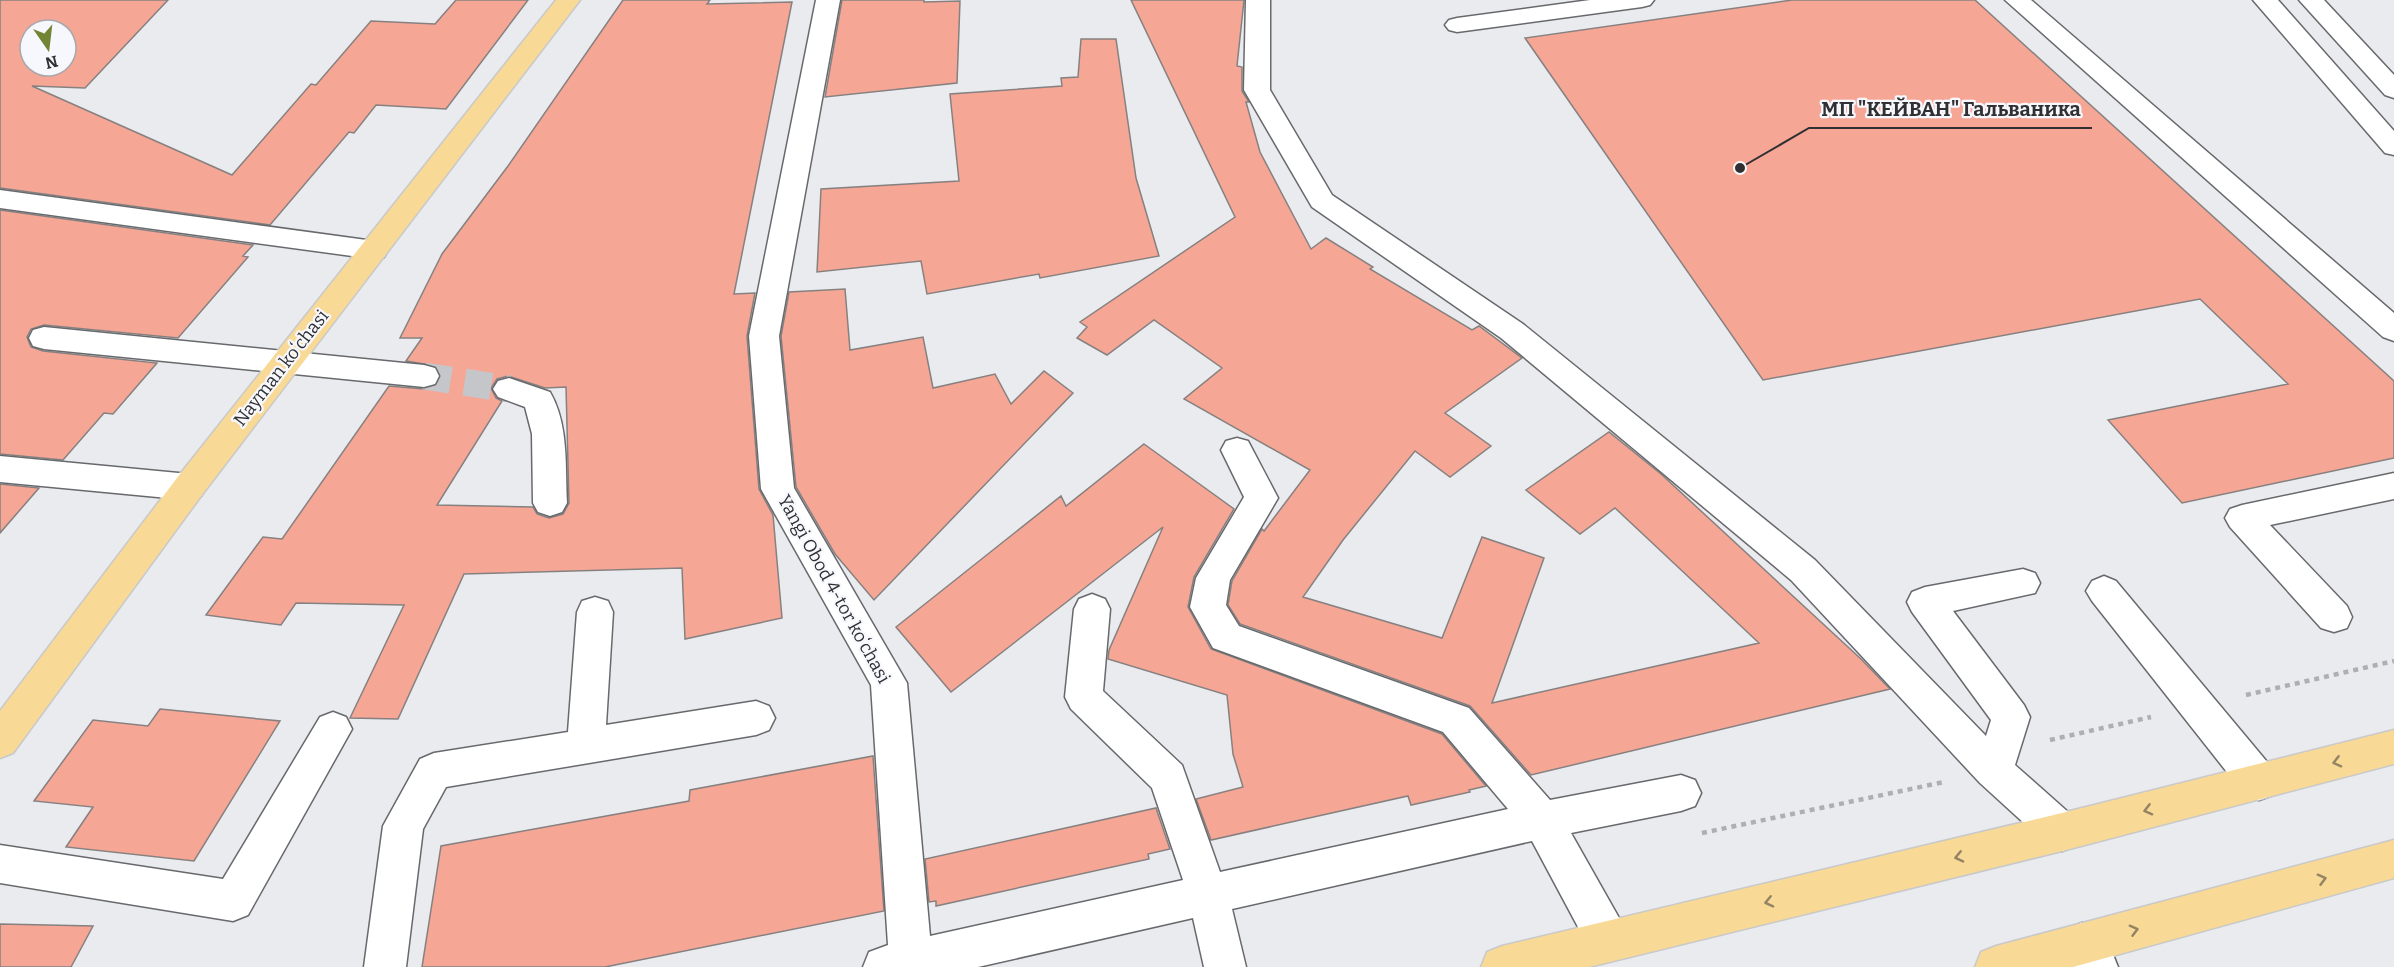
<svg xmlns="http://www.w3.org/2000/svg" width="2394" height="967" viewBox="0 0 2394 967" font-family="Bitter,serif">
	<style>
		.building { fill: #f6a695; stroke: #868180; stroke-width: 1.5; fill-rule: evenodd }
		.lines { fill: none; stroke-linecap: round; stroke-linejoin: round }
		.minor-tunnel { stroke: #c4c6c9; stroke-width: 27; stroke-dasharray: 27 14; stroke-linecap: butt }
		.minor-casing { stroke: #68696d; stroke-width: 3 }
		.major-casing { stroke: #c9c9ca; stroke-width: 3 }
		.path { stroke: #adafb2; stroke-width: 4.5; stroke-dasharray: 5 5; stroke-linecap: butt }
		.minor { fill: #fff; fill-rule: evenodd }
		.major { fill: #f8d995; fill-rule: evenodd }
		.oneway { stroke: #948464 }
		.labels { text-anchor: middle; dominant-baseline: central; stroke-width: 4.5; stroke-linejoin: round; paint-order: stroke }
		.street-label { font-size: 18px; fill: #303032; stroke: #f7f8fd }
		.leader { fill: none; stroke: #303032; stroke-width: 2 }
		.callout-dot { fill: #303032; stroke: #f7f8fd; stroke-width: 2 }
		.callout-label { font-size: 20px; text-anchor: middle; font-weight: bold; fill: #303032; stroke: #f7f8fd; stroke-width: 4.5; stroke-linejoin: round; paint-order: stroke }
	</style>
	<rect width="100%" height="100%" fill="#e9ebef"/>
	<path class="building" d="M0,0H168L85,88L32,86L232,175L311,84L316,85L371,21L435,24L456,0H528L446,109L376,105L354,133L349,132L270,225L0,188ZM30,30H66V66H30Z
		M623,0H710L707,4L792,2L734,294L755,293L747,336L759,489L773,515L782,618L685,639L682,568L464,574L398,719L350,718L404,605L296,603L281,625L206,615L263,537L282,539L389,386L424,389L437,385L441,375L436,366L406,361L422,338H400L442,254L508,166ZM508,376L545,388L566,387L569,503L563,514L549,518L537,514L533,507L437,505L502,401L496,398L491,388L497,379Z
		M842,0H924V2L960,1L957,83L825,97Z
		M1131,0H1244L1237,66L1242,67V91L1249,102H1246L1260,152L1311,249L1326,238L1373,267L1370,269L1472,330L1479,326L1522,358L1445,413L1491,446L1450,477L1415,451L1343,540L1303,597L1442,638L1482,537L1544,558L1492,703L1759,643L1615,508L1580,534L1526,490L1609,432L1661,474L1861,659L1890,689L1531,775L1470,706L1240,624L1228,605L1232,581L1262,529L1264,531L1310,470L1184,399L1222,368L1154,320L1107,355L1077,338L1087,327L1080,322L1235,217Z
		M1792,0H1975L2394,381V458L2182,503L2108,420L2288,384L2200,299L1763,380L1525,38Z
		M1081,39H1116L1136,178L1159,256L1040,278L1039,274L927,294L921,261L817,272L821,189L959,181L950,94L1062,86L1061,78L1078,77Z
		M0,210L253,245L243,256L248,257L178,338L44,325L31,329L27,337L31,347L43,351L157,363L113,414L104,413L63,460L0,454Z
		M845,289L850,350L923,337L933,388L995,374L1011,404L1044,371L1073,393L874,600L835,554L796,487L781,336L789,292Z
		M1144,444L1234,509L1194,577L1188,607L1211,649L1442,734L1486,786L1469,790L1470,792L1411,805L1408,796L1211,840L1196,799L1243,787L1233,754L1227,695L1108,659L1109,650L1163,527L951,692L896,627L1061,496L1066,506Z
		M0,484L39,488L0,533Z
		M160,709L280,721L194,861L66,847L93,807L34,801L93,720L148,726Z
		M873,756L884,911L605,967H422L441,846L689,801L690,790Z
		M1156,808L1170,849L1148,854L1149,859L936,906V901L929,902L925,859Z
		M0,924L93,926L71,967H0Z"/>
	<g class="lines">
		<path class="minor-tunnel" d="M424,376L509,389"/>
		<g class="minor-casing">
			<path id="minor" d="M816,0H840L779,336L794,488L907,683L930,936L1183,880L1152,788L1071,709L1065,697L1074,609L1079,599L1092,594L1105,599L1110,609L1103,691L1182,765L1220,872L1508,809L1443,732L1213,648L1190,607L1196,578L1244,497L1221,450L1226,441L1237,438L1248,441L1278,498L1230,580L1226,605L1239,626L1469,708L1550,800L1681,775L1695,780L1701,793L1695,806L1681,811L1571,833L1623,925L1629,940L1623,955L1608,961L1593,955L1532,841L1232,909L1246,967H1204L1193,918L978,967H863L869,952L888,945L871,685L761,489L749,336Z
				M1246,0H1270V90L1332,195L1523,324L1815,560L1986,736L1991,720L1912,612L1907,602L1912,592L1925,587L2023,569L2035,573L2040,583L2035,593L1953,611L2024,705L2030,717L2015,765L2076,819L2082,832L2076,845L2062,851L2048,845L1980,783L1791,580L1501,338L1312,207L1244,90Z
				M1590,0H1654L1650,5L1642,7L1457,32L1449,30L1445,25L1449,20L1457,18Z
				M2005,0H2031L2394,313V341L2383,337Z
				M2253,0H2278L2394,131V155L2385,153Z
				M2299,0H2324L2394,75V98L2385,95Z
				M0,190L374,241L384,243L388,250L384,257L374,259L0,208Z
				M44,327L424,365L435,368L439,376L435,384L424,387L44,349L33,346L29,338L33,330Z
				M509,378L550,392C569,425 565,466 567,503L562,512L550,516L538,512L533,503L532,434L525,407L498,397L493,389L498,381Z
				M0,456L189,474L201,478L206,487L201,496L189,500L0,482Z
				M2394,473V499L2270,525L2347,606L2352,617L2347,628L2334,632L2321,628L2230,527L2225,518L2230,509L2242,505Z
				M2104,576L2116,581L2273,769L2278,782L2273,795L2259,800L2245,795L2092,601L2086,591L2092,581Z
				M595,597L608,601L613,612L606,725L756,701L769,706L775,718L769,730L756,735L446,787L423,829L406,967H364L383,826L420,759L434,753L568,732L577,612L582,601Z
				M333,712L346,717L352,729L248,915L233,921L0,883V845L223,879L320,717Z
				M2082,923C2104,932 2110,946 2118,967H2072L2061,944L2067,929Z"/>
		</g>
		<g class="major-casing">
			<path id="major" d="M556,0H580L201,496L13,753L0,758V711L177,478Z
				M2394,730V764L2062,851L1589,967H1481L1487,952L1502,946L2062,813Z
				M2394,840V878L2073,967H1975L1981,952L1996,946Z"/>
		</g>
		<path class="path" d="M2246,695L2394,661
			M2050,740L2151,717
			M1702,833L1944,782"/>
		<use href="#minor" class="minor"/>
		<use href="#major" class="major"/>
	</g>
	<defs><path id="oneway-chevron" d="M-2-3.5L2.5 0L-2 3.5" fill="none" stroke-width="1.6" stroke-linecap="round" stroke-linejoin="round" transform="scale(1.5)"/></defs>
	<g class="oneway">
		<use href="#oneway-chevron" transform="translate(2337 762) rotate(166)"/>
		<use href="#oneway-chevron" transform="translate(2148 810) rotate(166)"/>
		<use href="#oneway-chevron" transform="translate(1959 857) rotate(167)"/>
		<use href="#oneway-chevron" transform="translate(2322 879) rotate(-15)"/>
		<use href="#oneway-chevron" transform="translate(1769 902) rotate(167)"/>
		<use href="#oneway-chevron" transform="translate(2134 930) rotate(-15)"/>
	</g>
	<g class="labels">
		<g class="street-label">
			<text transform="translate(281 368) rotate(-52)">Nayman koʻchasi</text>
			<text transform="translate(834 589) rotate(61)">Yangi Obod 4-tor koʻchasi</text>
		</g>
	</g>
	<path class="leader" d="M1740 168L1809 128H2092"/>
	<circle class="callout-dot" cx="1740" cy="168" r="6"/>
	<g class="callout-label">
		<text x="1951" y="116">МП "КЕЙВАН" Гальваника</text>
	</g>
	<g transform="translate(48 48) rotate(166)"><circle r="28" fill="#f7f8fd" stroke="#a7a8ac" stroke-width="1.5"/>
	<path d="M0-4.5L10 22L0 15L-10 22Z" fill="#728535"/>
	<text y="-9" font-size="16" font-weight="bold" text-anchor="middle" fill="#303032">N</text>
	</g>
</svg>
